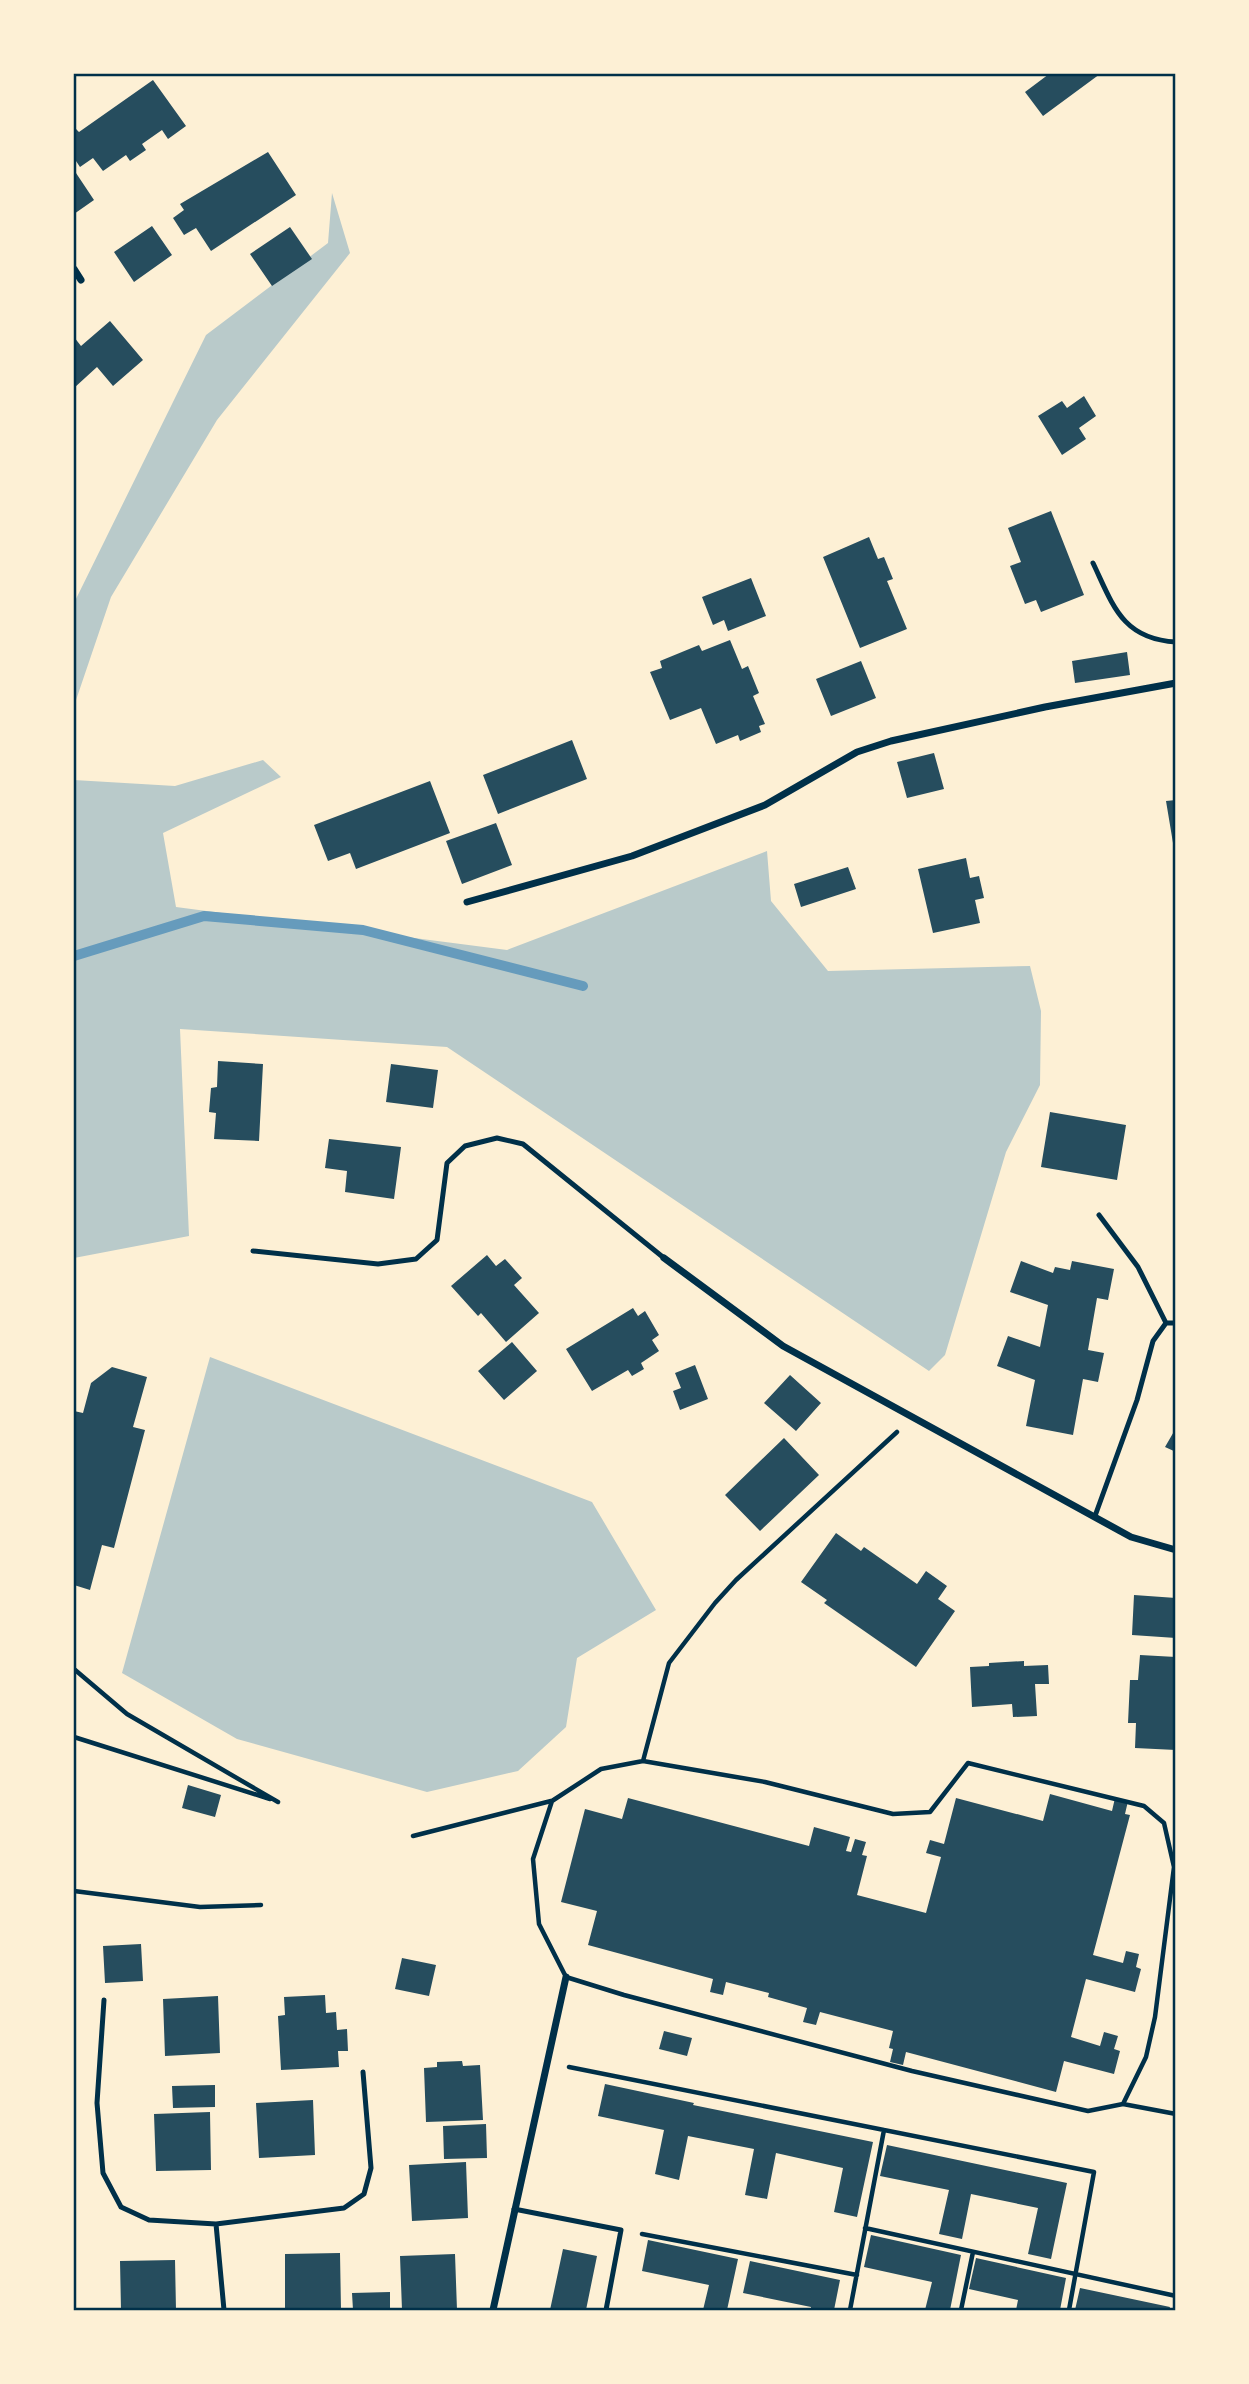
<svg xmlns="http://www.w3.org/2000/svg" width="1249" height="2384" viewBox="0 0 1249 2384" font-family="Mulish,sans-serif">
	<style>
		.green { fill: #b9caca }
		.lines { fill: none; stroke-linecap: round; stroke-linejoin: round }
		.stream { stroke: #669bbc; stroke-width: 10 }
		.building { fill: #264d5e }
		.path { stroke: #003049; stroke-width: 4.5 }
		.service { stroke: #003049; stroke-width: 5 }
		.minor { stroke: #003049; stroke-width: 7 }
		.neatline { fill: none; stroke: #003049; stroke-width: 2.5 }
	</style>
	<rect width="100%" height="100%" fill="#fdf0d5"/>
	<path class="green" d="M332,193L350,253L217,420L111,597L74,706V603L206,335L328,243Z
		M263,760L281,777L163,833L176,907L507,950L767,851L771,901L828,971L1030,966L1041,1011L1040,1085L1006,1152L945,1355L929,1371L447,1047L180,1029L189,1236L74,1258V780L175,786Z
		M210,1357L592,1502L656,1610L577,1658L566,1727L518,1771L427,1792L237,1739L122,1673Z"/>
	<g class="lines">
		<path class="stream" d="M74,956L204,916L363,930L583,986"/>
	</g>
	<path class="building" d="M1049,74H1100L1043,116L1025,92Z
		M153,80L186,126L168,139L162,130L142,144L146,150L130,161L126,155L103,171L93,158L80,167L74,158V131L76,129L79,132Z
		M268,152L296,195L211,251L196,228L184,235L173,218L184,210L180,204Z
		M74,170L94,200L74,214Z
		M152,226L172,255L134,282L114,252Z
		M290,227L312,259L272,286L250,254Z
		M110,321L143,360L113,386L97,367L74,388V337L81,346Z
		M1084,396L1096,416L1079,428L1086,439L1062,455L1038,416L1062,401L1067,408Z
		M1051,511L1084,595L1041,612L1036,600L1025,604L1010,566L1021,562L1008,528Z
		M869,537L878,559L884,557L893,579L887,581L907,629L860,648L823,557Z
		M751,578L766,616L728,631L724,620L713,625L702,597Z
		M730,640L742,669L748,666L759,693L753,696L765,724L759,726L761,732L740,741L738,735L716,744L701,708L670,720L650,672L662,668L660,661L699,645L702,651Z
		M1127,652L1130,675L1075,683L1072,661Z
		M861,661L876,698L831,716L816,679Z
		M572,740L587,779L498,814L483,775Z
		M934,753L944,789L907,798L897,762Z
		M430,781L450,833L356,869L350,853L328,861L314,825Z
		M1176,800V849H1174L1166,801Z
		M496,823L512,865L462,884L446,841Z
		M966,858L970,878L979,876L984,898L975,900L980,923L933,933L918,869Z
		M848,867L856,889L801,907L794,884Z
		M218,1061L263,1064L259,1141L214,1139L216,1113L209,1112L211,1088L217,1087Z
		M391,1064L438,1070L433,1108L386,1102Z
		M1050,1112L1126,1125L1117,1180L1041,1167Z
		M329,1139L401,1147L394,1199L345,1192L347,1171L325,1168Z
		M487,1255L496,1266L505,1259L522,1278L514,1285L539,1313L506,1342L481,1313L478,1316L451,1286Z
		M1021,1261L1053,1273L1055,1267L1070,1270L1072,1261L1114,1269L1108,1300L1097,1298L1088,1350L1104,1353L1098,1382L1083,1379L1073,1435L1026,1426L1035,1380L997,1366L1008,1336L1040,1347L1048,1305L1010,1292Z
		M633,1308L638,1316L645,1311L659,1335L652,1340L659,1351L641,1363L644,1369L632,1376L628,1370L592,1391L566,1349Z
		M512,1342L537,1371L504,1400L478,1371Z
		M695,1365L708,1399L680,1410L673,1391L681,1388L675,1373Z
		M112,1367L147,1377L133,1427L145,1430L114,1548L102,1545L90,1590L74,1585V1411L83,1413L91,1383Z
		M790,1375L821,1403L796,1431L764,1403Z
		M1176,1428V1452L1165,1447Z
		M784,1438L819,1475L760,1531L725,1495Z
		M836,1533L861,1551L864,1547L917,1584L926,1571L947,1586L938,1599L955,1611L916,1667L824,1603L827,1600L801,1582Z
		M1134,1595L1176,1598V1638L1132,1635Z
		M1140,1655L1176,1657V1750L1135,1748L1136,1723H1128L1130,1680H1138Z
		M1024,1661V1666L1048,1665L1049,1684H1035L1037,1716L1013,1717L1012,1704L972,1707L970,1667L989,1666V1663Z
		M188,1785L221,1795L215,1817L182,1808Z
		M1050,1794L1112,1811L1115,1798L1128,1801L1125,1814L1130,1815L1093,1955L1123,1963L1126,1951L1139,1954L1136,1967L1141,1969L1135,1992L1086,1979L1071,2037L1100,2046L1104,2032L1118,2036L1114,2049L1120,2051L1114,2074L1064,2061L1056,2092L906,2052L903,2065L890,2062L893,2049L889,2048L893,2031L820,2012L816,2025L803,2022L807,2008L768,1997L769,1993L726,1982L723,1995L710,1992L713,1979L588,1945L597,1911L561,1902L585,1809L622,1819L628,1798L809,1846L814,1827L850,1837L846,1851L851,1852L855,1839L866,1842L862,1855L867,1856L857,1895L926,1913L941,1857L926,1853L930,1840L944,1844L956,1798L1043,1821Z
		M141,1944L143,1981L105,1983L103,1946Z
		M402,1958L436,1965L429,1996L395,1989Z
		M325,1995L326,2013L336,2012L337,2030L347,2029L348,2051H338L339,2067L281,2070L278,2016L285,2015L284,1997Z
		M218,1996L220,2053L165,2056L163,1999Z
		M664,2031L692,2038L687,2056L659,2049Z
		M462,2061L463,2066L480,2065L483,2120L426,2122L424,2068L437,2067V2062Z
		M605,2084L694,2103L693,2105L873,2142L857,2217L834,2212L843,2168L776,2153L767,2199L745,2195L754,2149L688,2136L679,2180L655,2174L664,2130L598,2116Z
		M215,2085V2107L173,2108L172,2086Z
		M313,2100L315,2155L259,2158L256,2103Z
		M210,2112L211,2170L156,2171L154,2114Z
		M486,2124L487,2158L444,2159L443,2126Z
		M887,2145L1067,2183L1051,2259L1028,2254L1038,2208L971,2194L962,2239L939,2234L949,2190L880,2176Z
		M466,2162L468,2218L412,2221L409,2165Z
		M871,2235L961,2255L950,2310H925L932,2282L864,2267Z
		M648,2240L738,2259L727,2310H703L709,2285L642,2271Z
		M563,2249L597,2256L586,2310H550Z
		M340,2253L341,2310H285V2254Z
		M455,2254L457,2310H402L400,2256Z
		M976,2258L1066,2278L1060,2310H1016L1018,2300L969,2289Z
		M175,2260L176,2310H121L120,2261Z
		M750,2261L840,2280L834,2310H811V2307L743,2293Z
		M1080,2288L1170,2307L1169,2310H1075Z
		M390,2292V2310H353L352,2293Z"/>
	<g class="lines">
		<path class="path" d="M74,1669L127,1714L278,1802
			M74,1737L270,1799
			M643,1761L765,1782L893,1814L930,1812L968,1763L1144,1806L1164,1823L1174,1867L1155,2017L1146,2057L1123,2104L1088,2111L912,2071L624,1995L566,1977L539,1924L533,1859L552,1801L601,1769Z
			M643,1761L669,1663L715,1603L736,1580L897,1432
			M413,1836L551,1801
			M74,1891L200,1907L261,1905
			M569,2067L1094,2172L1069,2310
			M1123,2104L1176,2114
			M865,2228L1176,2296
			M642,2234L857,2275
			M850,2310L884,2130
			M961,2310L973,2252"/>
		<path class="service" d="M1093,563C1113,605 1122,639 1176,642
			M1099,1215L1138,1267L1166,1323
			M253,1251L378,1264L416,1259L437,1240L447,1163L465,1146L497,1138L523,1144L664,1258
			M1095,1516L1137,1400L1153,1341L1166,1323H1176
			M104,2000L97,2103L103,2173L121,2207L149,2220L216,2224L344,2208L364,2194L371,2168L363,2072
			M514,2209L621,2230L606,2310
			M216,2224L224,2310"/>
		<path class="minor" d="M74,269L81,280
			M467,902L632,856L765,805L857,752L891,741L1045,707L1176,683
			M664,1258L783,1346L1131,1537L1176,1550
			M493,2310L566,1977"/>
	</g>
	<rect width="1249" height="2384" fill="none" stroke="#fdf0d5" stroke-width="150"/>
	<rect x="75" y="75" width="1099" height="2234" class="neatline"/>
</svg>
